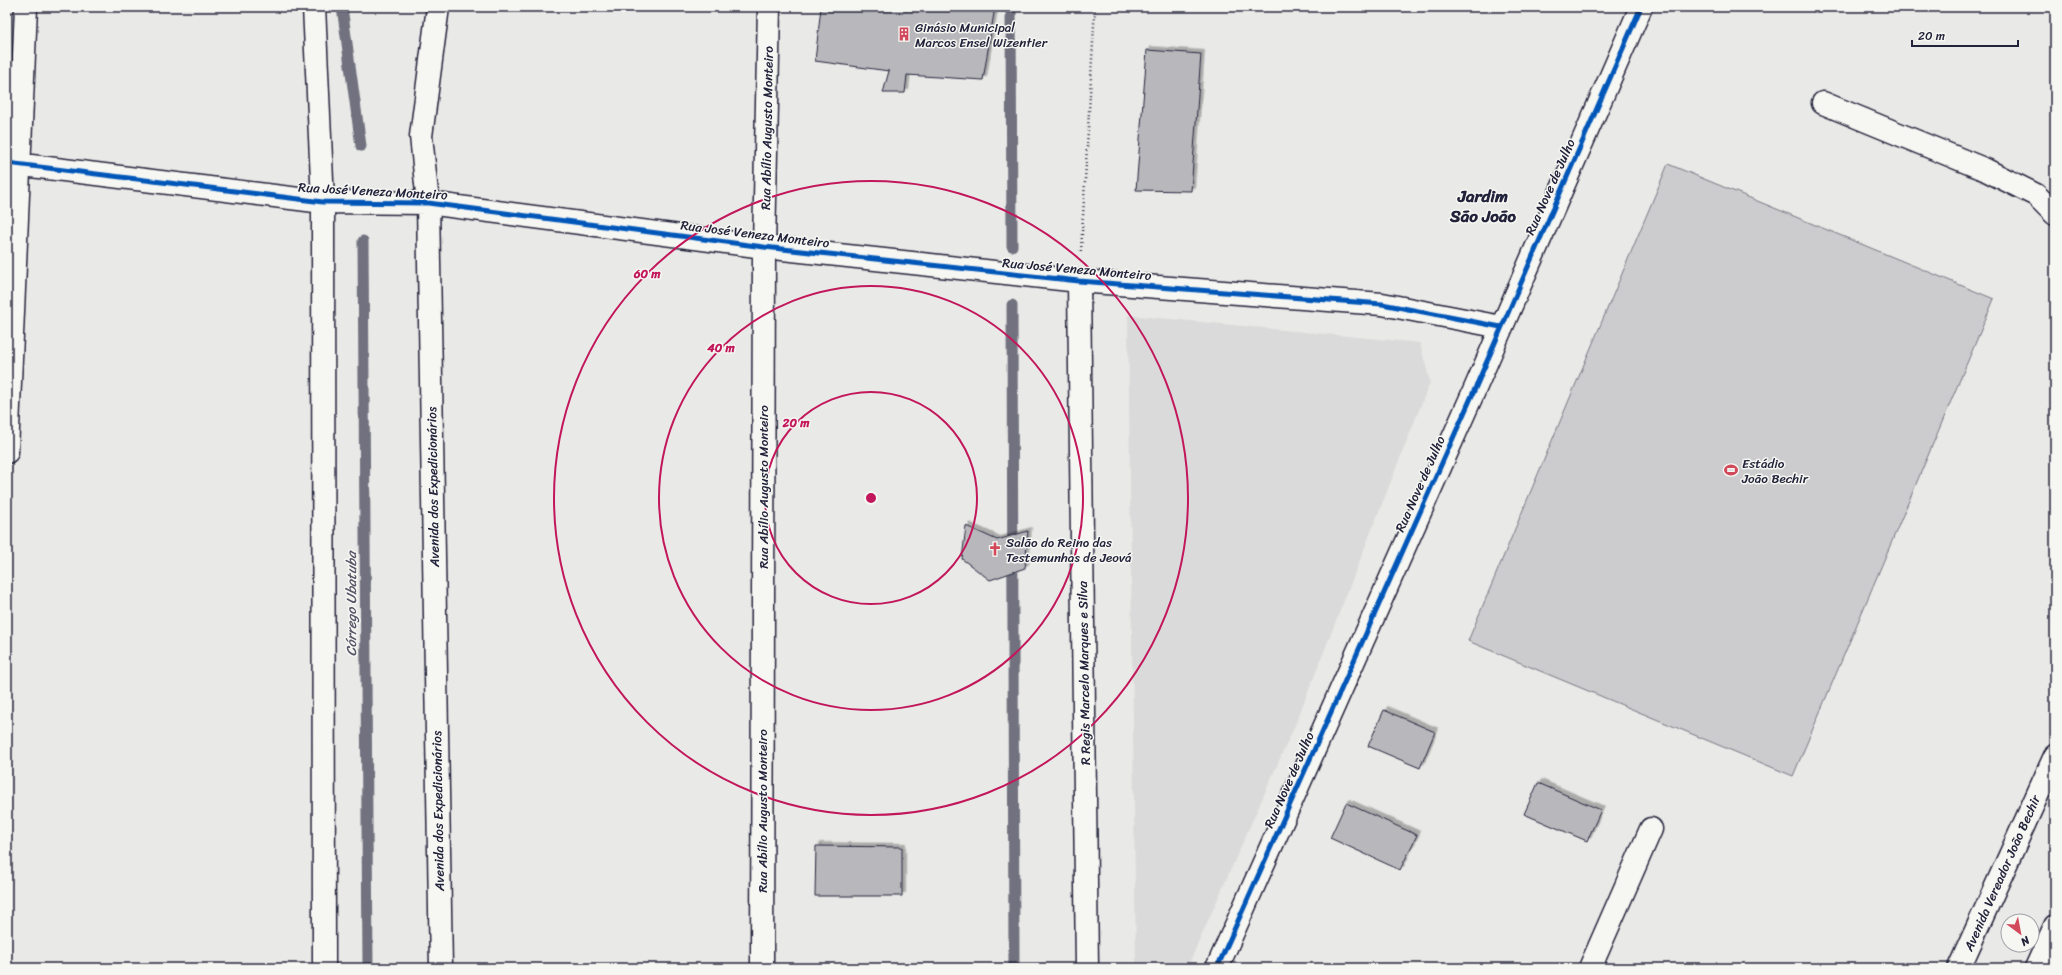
<svg xmlns="http://www.w3.org/2000/svg" width="2062" height="975" viewBox="0 0 2062 975" font-family="Sriracha,sans-serif">
	<style>
		.built { fill: #dadada }
		.green { fill: #ccccce; stroke: #777784 }
		.lines { fill: none; stroke-linecap: round; stroke-linejoin: round }
		.stream { stroke: #71717f; stroke-width: 11 }
		.building { fill: #b8b8bc; stroke: #22223b; filter: url(#shadow) }
		.minor-casing { stroke: #22223b; stroke-width: 25 }
		.path { stroke: #22223b; stroke-width: 2.5; stroke-dasharray: 1 3; stroke-linecap: butt }
		.minor { stroke: #f6f6f2; stroke-width: 22 }
		.cycleway-casing { stroke: #f6f6f2; stroke-width: 8 }
		.cycleway { stroke: #0057b8; stroke-width: 5 }
		.ring { fill: none; stroke: #c2185b; stroke-width: 2 }
		.labels { text-anchor: middle; dominant-baseline: central; stroke-width: 3; stroke-linejoin: round; paint-order: stroke }
		.poi-label { font-size: 13px; fill: #22223b; stroke: #f6f6f2; text-anchor: start }
		.street-label { font-size: 13px; fill: #22223b; stroke: #f6f6f2 }
		.water-label { font-size: 14px; font-style: italic; fill: #565668; stroke: #f6f6f2 }
		.district-label { font-size: 17px; font-weight: bold; fill: #22223b; stroke: #f6f6f2 }
		.centre { fill: #c2185b; stroke: #f6f6f2; stroke-width: 2 }
		.ring-label { font-size: 12px; text-anchor: middle; font-weight: bold; fill: #c2185b; stroke: #f6f6f2; stroke-width: 3; stroke-linejoin: round; paint-order: stroke }
	</style>
	<defs>
		<filter id="shadow"><feDropShadow dx="3.5" dy="-3.5" stdDeviation="0" flood-color="#0004"/></filter>
	</defs>
	<rect width="100%" height="100%" fill="#e9e9e7"/>
	<filter id="ink" filterUnits="userSpaceOnUse"><feTurbulence type="fractalNoise" baseFrequency=".025" numOctaves="2"/><feDisplacementMap in="SourceGraphic" scale="8" xChannelSelector="R" yChannelSelector="G"/><feConvolveMatrix kernelMatrix="1 2 1 2 8 2 1 2 1" color-interpolation-filters="sRGB"/></filter>
	<g filter="url(#ink)">
		<path class="built" d="M1128,315L1420,343L1430,382L1295,725L1187,968H1136Z"/>
		<path class="green" d="M1668,164L1994,299L1793,776L1468,641Z"/>
		<g class="lines">
			<path class="stream" d="M342,7L361,146
				M1011,7L1012,246
				M363,241L368,968
				M1012,305L1014,968"/>
		</g>
		<path class="building" d="M821,7H995L983,80L907,75L905,93H883L889,71L815,61Z
			M1147,50L1201,54L1191,191L1136,190Z
			M966,526L997,540L1028,531L1025,568L990,580L962,559Z
			M1384,710L1435,732L1420,768L1368,746Z
			M1538,783L1601,810L1587,841L1524,814Z
			M1346,803L1417,835L1400,870L1330,838Z
			M816,846L902,847V896H815Z"/>
		<g class="lines">
			<g class="minor-casing">
				<path id="minor" d="M314,7L323,202L324,968
					M438,7L421,136L428,203L441,968
					M1823,103L1986,170L2036,195L2055,214
					M7,163L323,202L428,203L764,247L1079,281L1382,304L1501,327
					M1079,281L1087,968
					M7,452L26,7
					M762,968L764,247L769,7
					M1217,968L1474,391L1641,7
					M1590,968L1651,829
					M1959,968L2055,756
					M2036,968L2055,926"/>
			</g>
			<path class="path" d="M1081,251L1095,7"/>
			<use href="#minor" class="minor"/>
			<g class="cycleway-casing">
				<path id="cycleway" d="M7,163L323,202L428,203L764,247L1079,281L1382,304L1501,327
					M1217,968L1474,391L1641,7"/>
			</g>
			<use href="#cycleway" class="cycleway"/>
		</g>
	</g>
	<g class="ring">
		<circle cx="871" cy="498" r="106"/>
		<circle cx="871" cy="498" r="212"/>
		<circle cx="871" cy="498" r="317"/>
	</g>
	<defs>
		<g id="building-bare" transform="scale(1.08)"><path d="M-4-6H4V6H1V3H-1V6H-4ZM-2.5-4.3h1.7v1.8h-1.7ZM.8-4.3h1.7v1.8H.8ZM-2.5-1h1.7V.8h-1.7ZM.8-1h1.7V.8H.8Z" fill="#d1495b" stroke="#f6f6f2" stroke-width="2.5" paint-order="stroke"/></g>
		<g id="stadium-bare" transform="scale(1.08)"><path d="M0-5a6.5 5 0 1 0 0 10a6.5 5 0 1 0 0-10ZM-3.5-1.8h7v3.6h-7Z" fill="#d1495b" stroke="#f6f6f2" stroke-width="2.5" paint-order="stroke"/></g>
		<g id="church-bare" transform="scale(1.08)"><path d="M-1.2-6h2.4v3.5h3.3v2.4h-3.3V6h-2.4V-.1h-3.3v-2.4h3.3Z" fill="#d1495b" stroke="#f6f6f2" stroke-width="2.5" paint-order="stroke"/></g>
	</defs>
	<g fill-rule="evenodd">
		<use href="#building-bare" x="904" y="34"/>
		<use href="#stadium-bare" x="1731" y="470"/>
		<use href="#church-bare" x="995" y="549"/>
	</g>
	<g class="labels">
		<g class="poi-label">
			<text x="915" y="27">Ginásio Municipal<tspan x="915" dy="15">Marcos Ensel Wizentier</tspan></text>
			<text x="1742" y="463">Estádio<tspan x="1742" dy="15">João Bechir</tspan></text>
			<text x="1006" y="542">Salão do Reino das<tspan x="1006" dy="15">Testemunhas de Jeová</tspan></text>
		</g>
		<g class="street-label">
			<text transform="translate(767 128) rotate(-89)">Rua Abílio Augusto Monteiro</text>
			<text transform="translate(1550 187) rotate(-66)">Rua Nove de Julho</text>
			<text transform="translate(373 191) rotate(3)">Rua José Veneza Monteiro</text>
			<text transform="translate(755 234) rotate(7)">Rua José Veneza Monteiro</text>
			<text transform="translate(1077 269) rotate(5)">Rua José Veneza Monteiro</text>
			<text transform="translate(1420 484) rotate(-66)">Rua Nove de Julho</text>
			<text transform="translate(433 487) rotate(-91)">Avenida dos Expedicionários</text>
			<text transform="translate(763 487) rotate(-90)">Rua Abílio Augusto Monteiro</text>
			<text transform="translate(1084 673) rotate(-91)">R Regis Marcelo Marques e Silva</text>
			<text transform="translate(1289 780) rotate(-66)">Rua Nove de Julho</text>
			<text transform="translate(438 811) rotate(-91)">Avenida dos Expedicionários</text>
			<text transform="translate(762 811) rotate(-90)">Rua Abílio Augusto Monteiro</text>
			<text transform="translate(2002 873) rotate(-66)">Avenida Vereador João Bechir</text>
		</g>
		<g class="water-label">
			<text transform="translate(351 604) rotate(-90)">Córrego Ubatuba</text>
		</g>
		<g class="district-label">
			<text x="1483" y="196">Jardim<tspan x="1483" dy="20">São João</tspan></text>
		</g>
	</g>
	<circle cx="871" cy="498" r="6" class="centre"/>
	<g class="ring-label">
		<text x="647" y="278">60 m</text>
		<text x="721" y="352">40 m</text>
		<text x="796" y="427">20 m</text>
	</g>
	<rect width="2062" height="975" fill="none" stroke="#f6f6f2" stroke-width="24"/>
	<rect x="12" y="12" width="2038" height="951" fill="none" stroke="#22223b" stroke-width="1.5" filter="url(#ink)"/>
	<g transform="translate(2020 933) rotate(148)"><circle r="19" fill="#f6f6f2" stroke="#a1a1a9"/>
	<path d="M0-3L7 15L0 10L-7 15Z" fill="#d1495b"/>
	<text y="-6" font-size="11" font-weight="bold" text-anchor="middle" fill="#22223b">N</text>
	</g>
	<path d="M1912 40v6h106v-6" fill="none" stroke="#22223b" stroke-width="2"/>
	<text x="1918" y="40" font-size="12" fill="#22223b" stroke="#f6f6f2" stroke-width="3" paint-order="stroke">20 m</text>
</svg>
